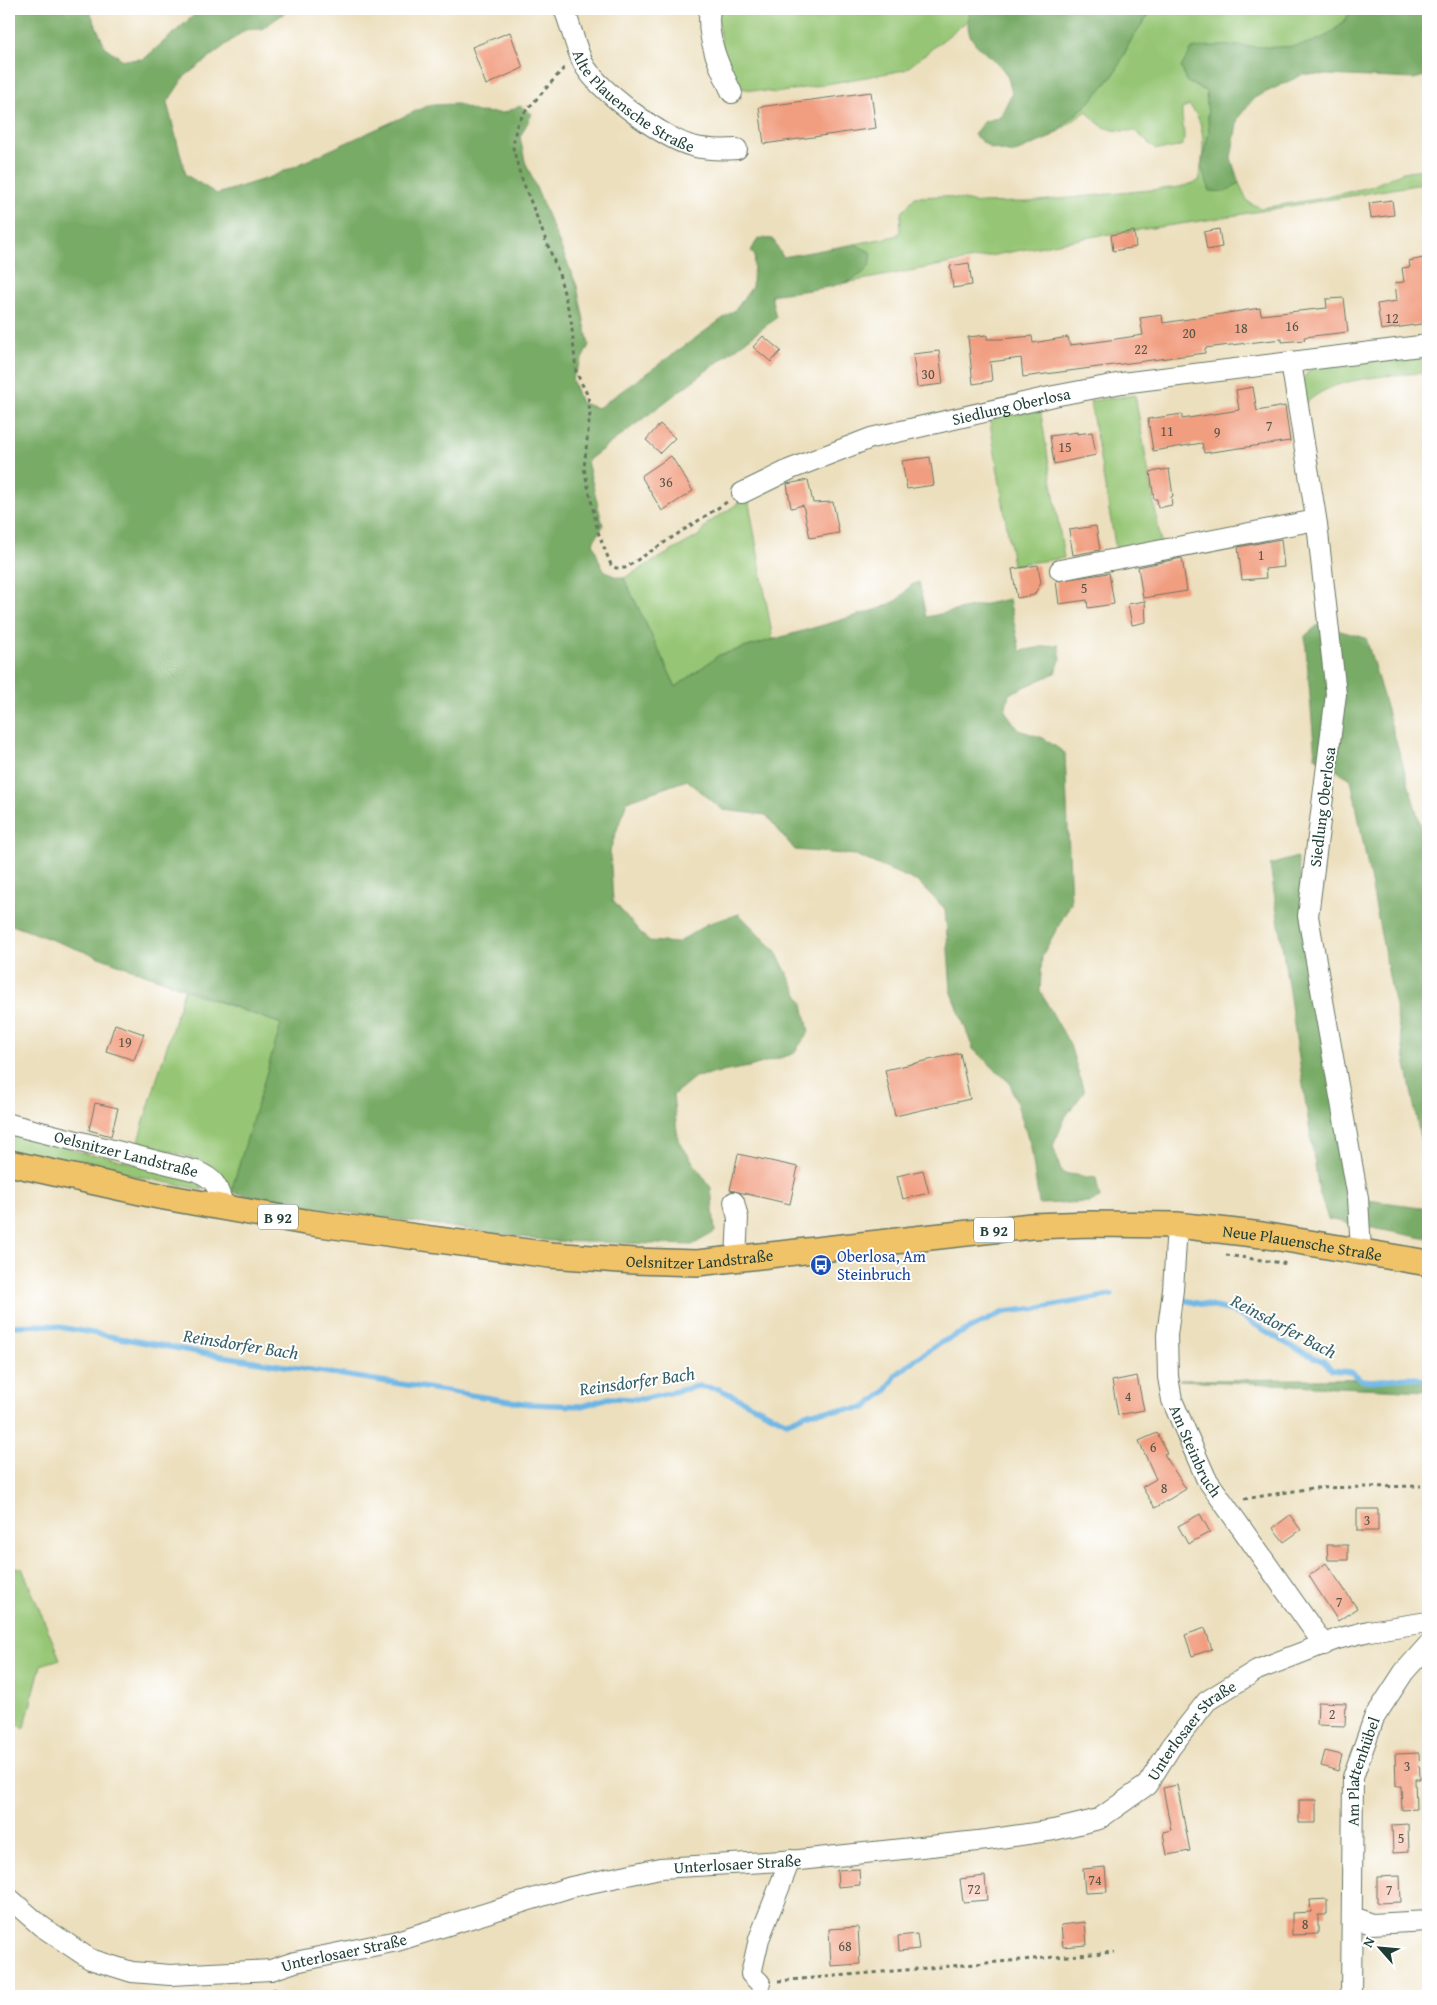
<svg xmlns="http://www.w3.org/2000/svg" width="1437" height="2005" viewBox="0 0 1437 2005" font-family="'Gentium Book Plus',serif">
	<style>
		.green { fill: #96c675; stroke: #5a8254 }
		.forest { fill: #78ab66; stroke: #4c744d }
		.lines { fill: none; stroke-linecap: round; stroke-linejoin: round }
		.stream { stroke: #6cb5e4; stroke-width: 5.5 }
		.building { fill: #f19d7f }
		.minor-casing { stroke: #677664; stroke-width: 22 }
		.major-casing { stroke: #677664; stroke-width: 28 }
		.path { stroke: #677664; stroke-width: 3; stroke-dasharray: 4 4; stroke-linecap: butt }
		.minor { stroke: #fff; stroke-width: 20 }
		.major { stroke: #f1c369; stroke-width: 25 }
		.labels { text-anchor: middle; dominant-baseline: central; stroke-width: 4; stroke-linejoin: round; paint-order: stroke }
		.number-label { font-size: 14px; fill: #545547 }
		.shield { fill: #fff; stroke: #627771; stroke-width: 1 }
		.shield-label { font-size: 15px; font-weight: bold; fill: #1f3d34 }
		.street-label { font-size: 16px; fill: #1f3d34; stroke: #fff }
		.transit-label { font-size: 16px; fill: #164399; stroke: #fff; text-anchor: start }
		.water-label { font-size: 18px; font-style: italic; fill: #366169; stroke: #fff }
	</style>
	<rect width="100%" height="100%" fill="#fff"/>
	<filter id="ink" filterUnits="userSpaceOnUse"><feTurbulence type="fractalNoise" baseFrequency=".02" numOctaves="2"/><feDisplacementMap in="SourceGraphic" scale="10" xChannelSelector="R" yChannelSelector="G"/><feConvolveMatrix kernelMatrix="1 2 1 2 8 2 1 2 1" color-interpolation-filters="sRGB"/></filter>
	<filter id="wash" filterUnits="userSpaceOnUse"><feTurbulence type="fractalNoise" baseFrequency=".0096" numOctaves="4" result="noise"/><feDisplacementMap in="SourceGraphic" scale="20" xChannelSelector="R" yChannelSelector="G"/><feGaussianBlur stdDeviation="1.12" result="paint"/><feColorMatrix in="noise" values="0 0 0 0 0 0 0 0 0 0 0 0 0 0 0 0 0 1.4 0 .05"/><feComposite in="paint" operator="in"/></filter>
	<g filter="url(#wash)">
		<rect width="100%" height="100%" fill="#ecdfbd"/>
		<path class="green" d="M716,9H971L967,21L905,70L776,93L739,88L724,58Z
			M1153,9H1353C1348,17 1328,38 1319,41C1289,52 1239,49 1207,46L1187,82L1206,91L1209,132L1201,166L1225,192L1239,183L1248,202L1261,208L1318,199L1370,187L1403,172L1428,168V183L1201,221L1096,236L840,284L857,277L872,253L855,244L895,236L900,232L901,213L915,197L943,196L978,203L1028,202L1181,187L1199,181C1203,154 1209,126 1189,105L1182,109C1181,122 1186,132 1183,145L1169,149H1155L1135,131C1111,131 1102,131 1087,111L1049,138L1091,101L1115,73L1132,38Z
			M1428,351V372C1388,377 1332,375 1303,406C1302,382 1299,377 1319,362Z
			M1135,395L1161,543L1116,550L1090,401Z
			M1040,408L1064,558L1013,565L989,416Z
			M748,497L773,640L719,655L676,687L624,578L700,535L708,523Z
			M184,990L282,1024L231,1192L201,1161L138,1141Z
			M9,1129L90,1155H102L200,1182L203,1190L9,1150Z
			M9,1567L22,1568L60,1659L41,1665L24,1729L9,1718Z"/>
		<path class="forest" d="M9,9H89L105,47L123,60L144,59L201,9H290L262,29L245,30L184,77L167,103L186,175L217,194L271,177L429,105L457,104L477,112L503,113L520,106L532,114L520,137L525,161L577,286L589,345L572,379L581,403L598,408L736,309L752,287L755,256L751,251L758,238L773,239L783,257L855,244L872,253C871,258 871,264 868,268C850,290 798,290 771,295L776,318L587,461L603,526L593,542C600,563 600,575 624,578L676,687L719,655L879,609L898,600L911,585L919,582L926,617L1009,599L1020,651L1058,644L1061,658L1055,673L1009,694L1005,711L1019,730L1043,738L1065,753L1071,903L1042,956L1040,991L1070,1045L1084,1092L1066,1116L1053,1146L1062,1173L1096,1178L1100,1198L1090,1202L1039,1204L1031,1147L1010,1083L973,1049L951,990L945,909L918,882L855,855L795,850L766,815L723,810L687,780L627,801L610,850L613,901L648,941L677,943L707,924L739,914L775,950L803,1004L809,1032L793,1054L749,1067L695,1077L673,1095L678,1140L711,1188L715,1232L692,1245L550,1241L307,1207L231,1192L281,1024L9,924Z
			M971,9H1153L1132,38L1115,73L1091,101L1049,138L1013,153L990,148L974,135L983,122L1000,117L1012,93C1010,87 1009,79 1006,74C991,50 958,46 971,9Z
			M1353,9H1428V75L1414,79L1304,74L1254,98L1238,118L1231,158L1239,183L1225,192L1210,191L1201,166L1209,132L1206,91L1187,82L1181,67L1192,49C1247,36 1315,70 1353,9Z
			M1318,625L1366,638L1428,851V1178L1351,779L1315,757L1305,636Z
			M1297,857L1352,1198L1428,1208V1239L1328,1219L1319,1192L1270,865Z
			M1428,1378V1391L1179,1380Z"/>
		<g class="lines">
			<path class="stream" d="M1183,1300L1232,1311L1296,1349L1323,1361L1332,1370L1351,1372L1363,1380L1373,1381L1409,1377L1428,1381
				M9,1326L49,1325L202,1353L529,1404L583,1406L608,1398L643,1399L698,1386L719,1389L787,1422L811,1412L865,1408L886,1391L896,1375L916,1359L940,1343L1004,1312L1040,1308L1112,1295"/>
		</g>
		<g id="blocks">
			<path class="building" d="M510,32L523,68L486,85L472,47Z
				M871,92L876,128L764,144L759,107Z
				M1392,200L1394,215L1371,218L1369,203Z
				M1219,229L1222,247L1207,250L1204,232Z
				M1134,231L1136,247L1113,251L1111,235Z
				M1428,257V323L1381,330L1377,304L1397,301L1395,283L1404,282L1402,268L1410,267L1409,261Z
				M969,263L972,285L953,288L950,266Z
				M1344,298L1348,332L1304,337L1305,340L1282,342V339L1205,348V353L1023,377L1021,358L990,362L992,381L973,384L968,337L987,335V339H1001L1032,336L1033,343L1068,337L1070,345L1096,342L1143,335L1140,318L1162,315L1163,323L1260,308L1261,315L1327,308L1326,299Z
				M763,336L781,351L771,362L753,347Z
				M939,351L943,384L917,387L913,354Z
				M1253,387L1257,411L1285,406L1290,441L1204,453L1202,443L1153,451L1148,419L1182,414V419L1239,410L1236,390Z
				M660,424L675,438L660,453L646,440Z
				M1077,432V434L1092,432L1096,455L1054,464L1050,436Z
				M671,456L693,491L662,511L641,476Z
				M930,457L934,485L907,489L902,461Z
				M1169,469L1173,496L1171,497L1172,505L1158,508L1157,499H1154L1150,472Z
				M808,480L813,503L833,502L839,533L810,538L803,505L791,508L787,484Z
				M1096,526L1100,550L1073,555L1069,530Z
				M1281,539L1284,567L1265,569L1266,578L1242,580L1238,547Z
				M1182,558L1187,591L1143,598L1138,567Z
				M1038,565L1041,583L1034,595L1017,598L1012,569Z
				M1109,573L1114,604L1088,608L1087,600L1059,604L1056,581Z
				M1145,601L1146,622L1132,625L1128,604Z
				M115,1024L144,1034L134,1060L106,1051Z
				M960,1053L970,1099L895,1116L885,1070Z
				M95,1103L118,1108L111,1136L89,1130Z
				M738,1154L798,1167L790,1204L730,1190Z
				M923,1170L929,1193L903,1199L897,1176Z
				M1137,1376L1144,1410L1118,1415L1112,1381Z
				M1157,1433L1167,1453L1164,1454L1186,1489L1155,1508L1142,1487L1156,1479L1139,1441Z
				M1357,1509H1378V1531H1357Z
				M1200,1514L1210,1532L1188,1544L1178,1526Z
				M1290,1515L1301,1530L1284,1542L1273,1528Z
				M1327,1545H1348V1560H1328Z
				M1326,1563L1357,1608L1338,1621L1309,1576Z
				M1205,1628L1212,1649L1192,1656L1185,1635Z
				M1318,1702L1346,1703L1345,1726L1317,1725Z
				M1325,1751L1342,1755L1338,1771L1321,1766Z
				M1419,1753L1420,1779H1415L1416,1809L1402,1810L1401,1786H1396L1395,1754Z
				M1177,1785L1190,1851L1167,1855L1163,1832L1171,1830L1163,1788Z
				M1299,1800H1316V1823H1299Z
				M1408,1824L1409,1852L1393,1853L1392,1825Z
				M1105,1867L1107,1892L1085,1893L1083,1869Z
				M859,1869L860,1885L838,1887L837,1870Z
				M985,1876L987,1900L963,1902L960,1879Z
				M1400,1876L1401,1902L1377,1903V1877Z
				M1327,1899V1915H1318V1934L1292,1935V1913L1311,1912L1310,1900Z
				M1085,1922L1087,1945L1063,1947L1061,1925Z
				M858,1927L860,1964L831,1966L829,1929Z
				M917,1934L919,1949L899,1951L898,1936Z"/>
		</g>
	</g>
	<g filter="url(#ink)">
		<use href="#blocks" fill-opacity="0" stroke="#677664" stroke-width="1"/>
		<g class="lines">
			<g class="minor-casing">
				<g id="minor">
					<path id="s1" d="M564,9C571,26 575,46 583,63C596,89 664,139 692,146C707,150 722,150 737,149"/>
					<path d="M710,9C705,37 720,68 732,93"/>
					<path d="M1291,362L1317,524L1336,694L1308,916L1358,1198L1361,1251"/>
					<path id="s2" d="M742,493L791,469L871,438L1054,396L1122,383L1428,345"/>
					<path d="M1060,570L1316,520"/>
					<path id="s3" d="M9,1124L196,1171C217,1180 217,1186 224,1207"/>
					<path d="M734,1202L738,1218L736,1259"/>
					<path id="s4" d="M1177,1225L1173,1290L1167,1335L1168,1377L1172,1400L1206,1478L1324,1645"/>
					<path id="s5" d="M9,1898L41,1926L90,1959L132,1972L170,1975L271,1970L295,1962L397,1941L571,1887L660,1868L799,1860L987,1840L1054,1830L1099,1819L1147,1785L1171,1747L1207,1701L1257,1670L1337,1639L1369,1631L1428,1622"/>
					<path d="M1353,1917L1371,1924L1428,1921"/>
					<path d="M760,1983L751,1974L759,1939L790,1860"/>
					<path id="s6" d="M1351,1996L1353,1777L1374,1718L1404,1672L1428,1645"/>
				</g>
			</g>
			<g class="major-casing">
				<g id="major">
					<path id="s7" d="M9,1163L159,1196L305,1222L550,1255L634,1261L697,1263L1031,1226L1092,1224L1177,1225L1262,1235L1428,1263"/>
				</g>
			</g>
			<path class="path" d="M564,68L524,113L516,127L513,148L520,174L559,274L571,319L576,372L588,396L590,413L584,468L598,532L611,565L616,568H625L727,502
				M1226,1255L1289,1264
				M1244,1499L1313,1488L1421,1486
				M778,1981L1114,1952
				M274,1988L276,1996"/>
			<use href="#minor" class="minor"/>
			<use href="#major" class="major"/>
		</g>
	</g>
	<defs>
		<g id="bus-disc" transform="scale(1.125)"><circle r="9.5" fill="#1a4fb4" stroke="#fff"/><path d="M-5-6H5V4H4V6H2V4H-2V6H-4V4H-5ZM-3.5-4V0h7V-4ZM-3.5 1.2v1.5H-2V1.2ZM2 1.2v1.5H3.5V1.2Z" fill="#fff"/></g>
	</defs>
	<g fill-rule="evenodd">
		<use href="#bus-disc" x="821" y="1265"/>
	</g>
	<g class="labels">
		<g class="number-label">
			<text x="1392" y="318">12</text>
			<text x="1292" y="326">16</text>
			<text x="1241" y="328">18</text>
			<text x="1189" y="333">20</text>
			<text x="1141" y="349">22</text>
			<text x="928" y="374">30</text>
			<text x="1269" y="426">7</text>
			<text x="1167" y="431">11</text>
			<text x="1217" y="432">9</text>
			<text x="1065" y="447">15</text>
			<text x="666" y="482">36</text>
			<text x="1261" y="555">1</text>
			<text x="1084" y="588">5</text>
			<text x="125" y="1042">19</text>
			<text x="1128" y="1396">4</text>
			<text x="1153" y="1447">6</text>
			<text x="1164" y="1488">8</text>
			<text x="1367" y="1520">3</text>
			<text x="1339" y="1602">7</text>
			<text x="1332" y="1714">2</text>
			<text x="1407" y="1766">3</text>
			<text x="1401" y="1838">5</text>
			<text x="1095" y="1880">74</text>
			<text x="974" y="1889">72</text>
			<text x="1389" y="1890">7</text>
			<text x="1305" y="1924">8</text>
			<text x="845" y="1946">68</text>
		</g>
		<g class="shield">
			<rect x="258" y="1204.5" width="40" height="25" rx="4"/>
			<rect x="974" y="1217.5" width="40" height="25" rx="4"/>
		</g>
		<g class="shield-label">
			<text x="278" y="1217">B 92</text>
			<text x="994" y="1230">B 92</text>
		</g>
		<g class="street-label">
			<text stroke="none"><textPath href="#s1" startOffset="121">Alte Plauensche Straße</textPath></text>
			<text stroke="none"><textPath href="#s2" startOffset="284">Siedlung Oberlosa</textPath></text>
			<text transform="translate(1322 807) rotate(-83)">Siedlung Oberlosa</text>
			<text stroke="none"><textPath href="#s3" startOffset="121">Oelsnitzer Landstraße</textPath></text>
			<text stroke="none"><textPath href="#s7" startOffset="1305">Neue Plauensche Straße</textPath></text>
			<text stroke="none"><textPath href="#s7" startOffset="699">Oelsnitzer Landstraße</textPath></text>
			<text stroke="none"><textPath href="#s4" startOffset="232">Am Steinbruch</textPath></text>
			<text stroke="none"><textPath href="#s5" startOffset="1260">Unterlosaer Straße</textPath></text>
			<text stroke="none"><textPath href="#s6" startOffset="226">Am Plattenhübel</textPath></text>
			<text stroke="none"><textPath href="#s5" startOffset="765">Unterlosaer Straße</textPath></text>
			<text stroke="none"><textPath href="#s5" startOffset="360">Unterlosaer Straße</textPath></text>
		</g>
		<g class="transit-label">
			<text x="837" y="1256">Oberlosa, Am<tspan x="837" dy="18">Steinbruch</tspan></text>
		</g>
		<g class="water-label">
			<text transform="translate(1284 1326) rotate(28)">Reinsdorfer Bach</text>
			<text transform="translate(241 1344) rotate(9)">Reinsdorfer Bach</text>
			<text transform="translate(637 1381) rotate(-8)">Reinsdorfer Bach</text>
		</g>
	</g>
	<rect width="1437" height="2005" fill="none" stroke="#fff" stroke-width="30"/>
	<g transform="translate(1380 1948) rotate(297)" stroke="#ffffff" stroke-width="4" paint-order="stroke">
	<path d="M0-4L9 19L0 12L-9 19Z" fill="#1f3d34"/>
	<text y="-8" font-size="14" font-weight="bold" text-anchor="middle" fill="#1f3d34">N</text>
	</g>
</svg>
